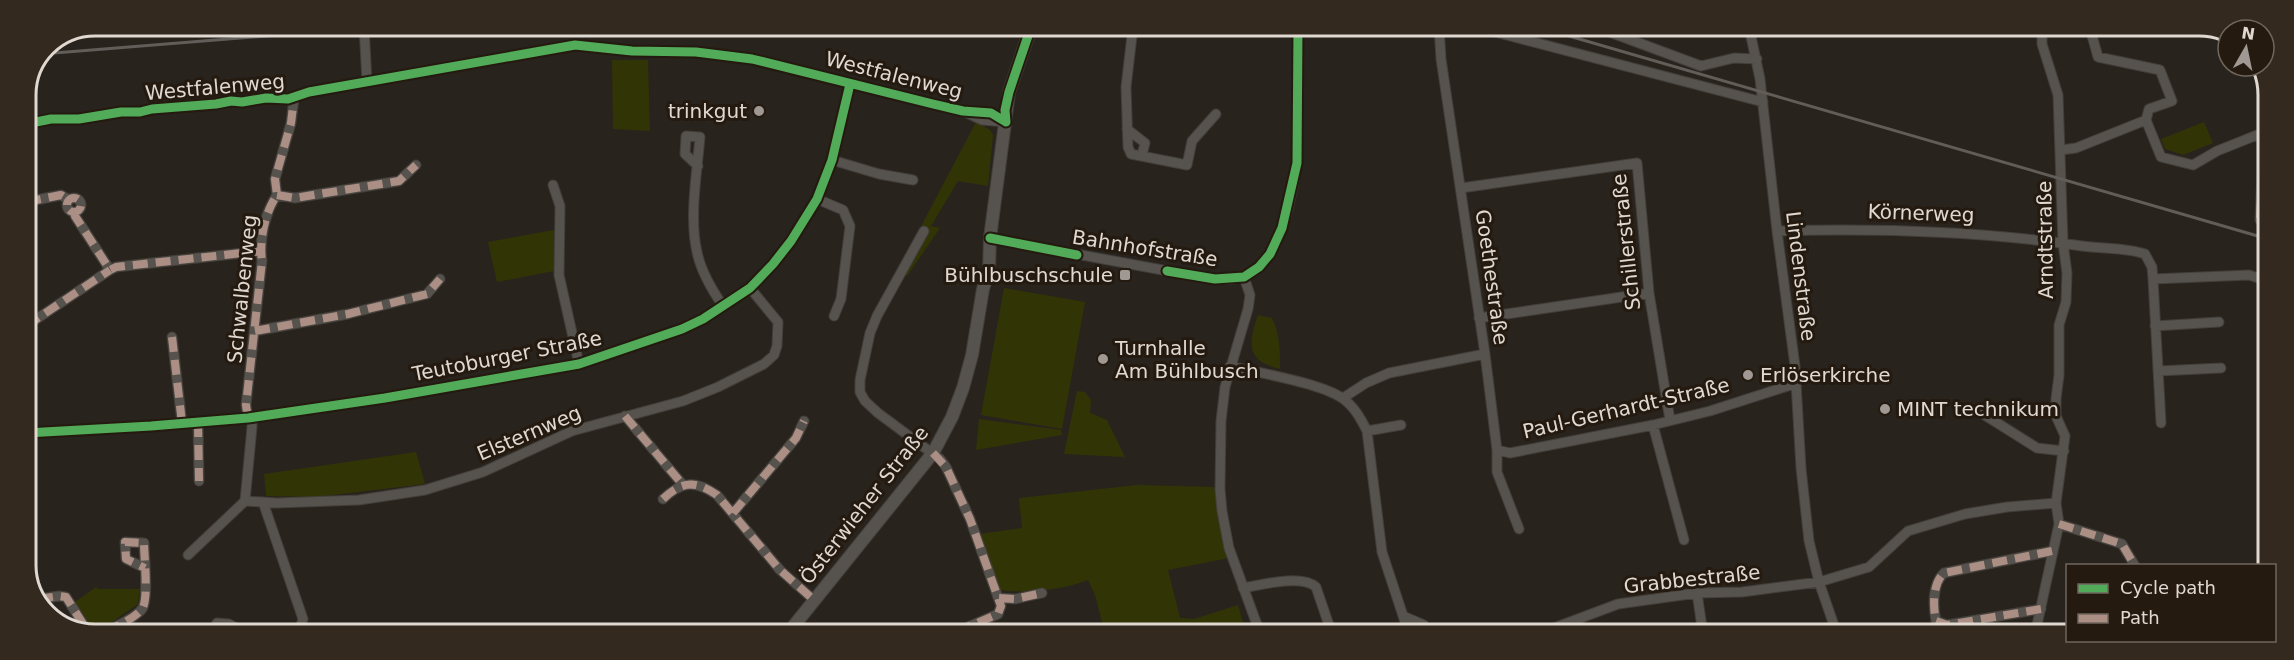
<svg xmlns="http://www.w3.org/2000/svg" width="2294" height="660" viewBox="0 0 2294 660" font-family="'DejaVu Sans',sans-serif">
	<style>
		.green { fill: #313506 }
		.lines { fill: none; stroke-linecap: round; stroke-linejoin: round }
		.minor-casing { stroke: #423e39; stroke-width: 11 }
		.tertiary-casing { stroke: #423e39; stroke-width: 14 }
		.minor { stroke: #56524d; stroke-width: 9 }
		.tertiary { stroke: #56524d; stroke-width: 12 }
		.rail { stroke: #615d58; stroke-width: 3 }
		.quiet { stroke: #ac8f84; stroke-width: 8; stroke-dasharray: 15 8; stroke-linecap: butt }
		.cycleway-casing { stroke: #241a0f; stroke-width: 13 }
		.cycleway { stroke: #51ab58; stroke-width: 9 }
		.poi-dot { fill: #a09993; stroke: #241a0f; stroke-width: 2 }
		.labels { text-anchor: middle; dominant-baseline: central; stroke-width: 6; stroke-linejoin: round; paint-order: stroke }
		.street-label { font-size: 20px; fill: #e0d9d2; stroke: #241a0f }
		.poi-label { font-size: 20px; fill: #e0d9d2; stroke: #241a0f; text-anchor: start }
		.rim { fill: none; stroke: #e0d9d2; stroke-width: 3 }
	</style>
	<rect width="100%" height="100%" fill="#29231d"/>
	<path class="green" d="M612,60H648L650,131L613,129Z
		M976,122L990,130L993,135L988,186L958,181L931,226L940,228L907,276L897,272Z
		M2204,122L2213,143L2183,155L2165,149L2161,139Z
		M554,230V271L497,282L488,242Z
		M1004,288L1085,302L1062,429L981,415Z
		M1258,315L1272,318C1280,335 1280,351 1280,369C1246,361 1248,344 1258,315Z
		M1077,391L1085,392L1091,400L1090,413L1107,420L1125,457L1064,454Z
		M979,419L1061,430L1062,435L976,450Z
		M416,452L425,484L316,497L266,496L264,474Z
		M1137,485L1214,487L1229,558L1168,570L1180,618L1194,619L1238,605L1245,630L1242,633H1105L1095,595L1088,580C1062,590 1027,594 999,590L979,534L1022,528L1019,498Z
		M96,587L98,589H140L138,604L99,631L93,630L75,602Z"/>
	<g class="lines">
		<g class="minor-casing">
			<path id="minor" d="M364,26L367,82
				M1133,27L1126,87L1128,147L1131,154L1187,165L1192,141L1216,114
				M1439,27L1441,59L1485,354L1497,450V472L1519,529
				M1476,27L1763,102
				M1596,27L1701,66L1734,58L1757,59
				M1749,27L1760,79L1777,231L1795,366L1801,468L1809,541L1819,582L1837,634
				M2256,66L2262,84V174L2260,220
				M965,112L982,120L1006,122
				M2146,120L2161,157L2193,165L2217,151L2262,133
				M26,124L51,119H79L121,112H140L152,109L216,104L231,101L242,102L266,98L288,99L309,92L575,45L632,51L696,52L752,59L933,104L963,111L991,113L1006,122
				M1127,129L1145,143L1142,155
				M2061,150L2076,148L2146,120L2149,109L2172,101L2160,70L2098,57L2091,32
				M832,160L879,174L913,180
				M698,166L685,154L686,136L700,137C697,172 689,218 697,252C701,272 712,290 723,306
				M553,185L560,206L559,275L579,364
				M1461,188L1637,163L1649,293L1670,420
				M277,195L295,198L399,181L416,165
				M67 205a7 7 0 1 1 14 0a7 7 0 1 1-14 0Z
				M817,199L843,210L850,226L841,299L834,316
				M26,202L61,195L69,200
				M75,212V216L110,270L116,267L260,251
				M924,231L877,316L870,333L860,380V392L865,401L878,413L940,459L946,467L970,519L1001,606L998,614L954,633
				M1777,231C1879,228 1980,231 2082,246C2103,249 2125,247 2145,254L2152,267L2153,279L2161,423
				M990,238L1195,276C1210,278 1227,282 1242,277C1280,267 1292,196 1297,163L1298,27
				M1244,277L1250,295L1248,309L1225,387L1221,421L1220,489L1222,511L1229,548L1260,633
				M2153,279L2249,275L2268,281
				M1479,318L1649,293
				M26,326L110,270
				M2155,326L2219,322
				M255,331L348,314L427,294L440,279
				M172,337L182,423
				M1230,366C1259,373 1320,383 1342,398C1354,406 1361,419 1367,431L1382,552L1409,634
				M2158,371L2221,368
				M1343,398L1366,383L1389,373L1485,354
				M1983,414L2037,448L2064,451
				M625,416L683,485
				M248,418L246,405L262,261C259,240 265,212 277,195L275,179L291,123L294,98
				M198,422L199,481
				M1653,425L1684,540
				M1367,431L1401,425
				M26,433L151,426L248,418L385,398L579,364L682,329L703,319L750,288L773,264L791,241L817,199L832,160L850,84
				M1497,450L1510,453L1653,425L1710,411L1797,383
				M663,499C682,481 695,480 717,495L780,570L814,600
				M245,501L277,503L359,500L425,490L483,472L572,431L683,401L718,387L764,364L774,355L777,346L778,322L750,288
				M263,502L303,619L299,632
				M733,513L796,438L804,421
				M2059,524L2122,544L2135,566
				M188,555L245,501L252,427V417
				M1243,588C1260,585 1302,574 1316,587L1332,634
				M1697,593L1703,634
				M999,598L1015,599L1042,593
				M38,599L59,596L66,597L88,632
				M2041,609L1947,625L1936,621C1933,607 1932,584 1944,573L2052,551
				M1403,616L1424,625L1426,634
				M106,632C116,626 134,619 142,609C149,600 144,555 144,543L125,542L126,559L145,568
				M215,632L213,629L217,623L229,624L244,632
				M243,632L257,631L272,632
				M1538,634L1618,604L1697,593L1742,592L1819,582L1869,567L1908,531L1965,514L2007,507L2056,503
				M2035,634L2059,524L2056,503L2065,436L2056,416V399L2059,375V325L2066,302L2067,273L2063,243L2058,95L2042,44V28"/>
		</g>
		<g class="tertiary-casing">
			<path id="tertiary" d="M788,633L933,453L952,417L963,388L972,355L983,289L989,270L990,238L1009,92L1031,27"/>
		</g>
		<use href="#minor" class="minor"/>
		<use href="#tertiary" class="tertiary"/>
		<path class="rail" d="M1538,27L2268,239
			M42,54L390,26"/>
		<path class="quiet" d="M2256,66L2262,84V174L2260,220
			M277,195L295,198L399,181L416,165
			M67 205a7 7 0 1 1 14 0a7 7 0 1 1-14 0Z
			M26,202L61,195L69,200
			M75,212V216L110,270L116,267L260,251
			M26,326L110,270
			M255,331L348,314L427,294L440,279
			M172,337L182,423
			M625,416L683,485
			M248,418L246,405L262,261C259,240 265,212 277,195L275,179L291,123L294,98
			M198,422L199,481
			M933,453L946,467L970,519L1001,606L998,614L954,633
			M663,499C682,481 695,480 717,495L780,570L814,600
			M733,513L796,438L804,421
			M2059,524L2122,544L2135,566
			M999,598L1015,599L1042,593
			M38,599L59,596L66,597L88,632
			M2041,609L1947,625L1936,621C1933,607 1932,584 1944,573L2052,551
			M106,632C116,626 134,619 142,609C149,600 144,555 144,543L125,542L126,559L145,568"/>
		<g class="cycleway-casing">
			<path id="cycleway" d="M1006,122L1005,110L1009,92L1031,27
				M26,124L51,119H79L121,112H140L152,109L216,104L231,101L242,102L266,98L288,99L309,92L575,45L632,51L696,52L752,59L933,104L963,111L991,113L1006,122
				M990,238L1077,255
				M1167,271L1215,279L1244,277L1259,267L1270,254L1282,228L1297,163L1298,27
				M26,433L151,426L248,418L385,398L579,364L682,329L703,319L750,288L773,264L791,241L817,199L832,160L850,84"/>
		</g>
		<use href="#cycleway" class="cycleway"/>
	</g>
	<g class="poi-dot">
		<circle cx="759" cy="111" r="6"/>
		<rect x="1119" y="269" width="12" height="12" rx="3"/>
		<circle cx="1103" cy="359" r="6"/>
		<circle cx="1748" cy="375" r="6"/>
		<circle cx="1885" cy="409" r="6"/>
	</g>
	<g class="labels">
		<g class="street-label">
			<text transform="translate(894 75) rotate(14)">Westfalenweg</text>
			<text transform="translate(215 87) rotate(-5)">Westfalenweg</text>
			<text transform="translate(1921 213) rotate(2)">Körnerweg</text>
			<text transform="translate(2045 240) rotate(-91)">Arndtstraße</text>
			<text transform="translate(1626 242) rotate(-96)">Schillerstraße</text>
			<text transform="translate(1145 248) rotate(9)">Bahnhofstraße</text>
			<text transform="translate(1801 276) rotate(83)">Lindenstraße</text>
			<text transform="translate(1492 277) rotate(82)">Goethestraße</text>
			<text transform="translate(242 289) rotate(-84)">Schwalbenweg</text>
			<text transform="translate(507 356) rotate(-11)">Teutoburger Straße</text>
			<text transform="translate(1626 408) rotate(-13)">Paul-Gerhardt-Straße</text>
			<text transform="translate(529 433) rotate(-23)">Elsternweg</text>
			<text transform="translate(864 505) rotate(-52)">Österwieher Straße</text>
			<text transform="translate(1692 579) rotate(-6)">Grabbestraße</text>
		</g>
		<g class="poi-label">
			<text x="747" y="111" text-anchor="end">trinkgut</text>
			<text x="1113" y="275" text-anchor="end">Bühlbuschschule</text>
			<text x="1115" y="348">Turnhalle<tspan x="1115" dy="23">Am Bühlbusch</tspan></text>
			<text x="1760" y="375">Erlöserkirche</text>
			<text x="1897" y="409">MINT technikum</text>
		</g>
	</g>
	<path d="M0 0H2294V660H0ZM95 36H2199A59 59 0 0 1 2258 95V565A59 59 0 0 1 2199 624H95A59 59 0 0 1 36 565V95A59 59 0 0 1 95 36Z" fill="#33291f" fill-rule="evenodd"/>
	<path class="rim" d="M95 36H2199A59 59 0 0 1 2258 95V565A59 59 0 0 1 2199 624H95A59 59 0 0 1 36 565V95A59 59 0 0 1 95 36Z"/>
	<rect x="2066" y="564" width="210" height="78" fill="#241a0f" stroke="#6f665d" stroke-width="1.5"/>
	<rect x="2078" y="584" width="30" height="9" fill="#51ab58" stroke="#6f665d" stroke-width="1.5"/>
	<text x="2120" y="594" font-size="18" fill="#e0d9d2">Cycle path</text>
	<rect x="2078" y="614" width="30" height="9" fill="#ac8f84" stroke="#6f665d" stroke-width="1.5"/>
	<text x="2120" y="624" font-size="18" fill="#e0d9d2">Path</text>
	<g transform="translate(2246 48) rotate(9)"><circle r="28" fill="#241a0f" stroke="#6f665d" stroke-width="1.5"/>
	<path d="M0-4.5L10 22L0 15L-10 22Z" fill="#a09993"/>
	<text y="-9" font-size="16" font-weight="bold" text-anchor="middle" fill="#e0d9d2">N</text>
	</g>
</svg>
